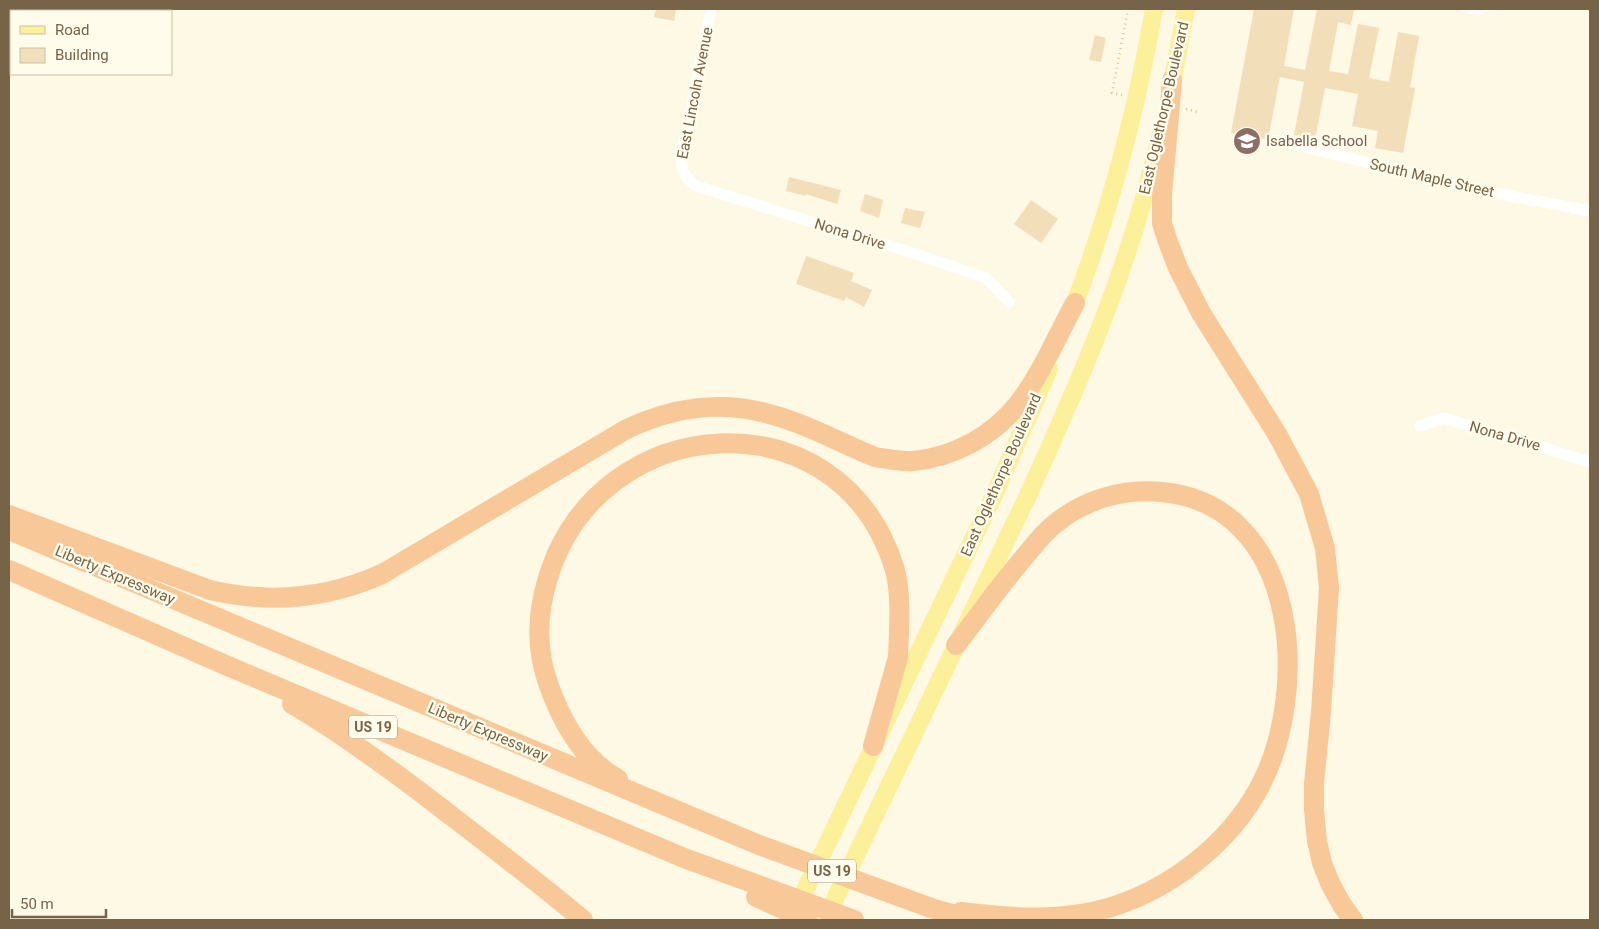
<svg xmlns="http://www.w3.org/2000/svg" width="1599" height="929" viewBox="0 0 1599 929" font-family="Roboto,sans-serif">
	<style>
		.building { fill: #f3deba }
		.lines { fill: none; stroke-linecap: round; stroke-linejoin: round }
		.path { stroke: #d8c29d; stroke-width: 2.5; stroke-dasharray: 1 4; stroke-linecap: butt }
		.lane { stroke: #fff; stroke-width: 5.5 }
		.street { stroke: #fff; stroke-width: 11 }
		.primary { stroke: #fdf09a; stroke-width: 18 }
		.highway { stroke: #f9c899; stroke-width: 20 }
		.labels { text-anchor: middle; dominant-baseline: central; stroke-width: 5; stroke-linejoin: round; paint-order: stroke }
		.shield { fill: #fffceb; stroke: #9f9179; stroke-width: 1 }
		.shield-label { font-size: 14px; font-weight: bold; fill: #766348 }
		.street-label { font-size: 15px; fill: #766348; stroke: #fffceb }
		.education-label { font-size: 15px; fill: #785e54; stroke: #fffceb; text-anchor: start }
	</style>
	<rect width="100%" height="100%" fill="#fdf9e4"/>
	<path class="building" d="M656,9H676L674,21L654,17Z
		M1254,9H1294L1284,66L1305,70L1317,9H1354L1351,25L1338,22L1329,71L1348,74L1358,24L1379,28L1369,78L1389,82L1398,32L1419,36L1410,87L1415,88L1403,153L1375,148L1378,131L1352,126L1358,94L1325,88L1315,139L1294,135L1304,82L1280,77L1268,140L1231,133Z
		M1095,35L1106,38L1101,62L1089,60Z
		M789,177L841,190L837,204L806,194V196L786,191Z
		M865,194L883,200L879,218L860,211Z
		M1031,200L1058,219L1041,243L1014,224Z
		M905,208L925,212L920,228L901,223Z
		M806,256L854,273L851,281L872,290L864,307L846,297L844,301L796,284Z"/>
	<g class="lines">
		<path class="path" d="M1122,95L1112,93L1128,9
			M1186,109L1198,112"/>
		<path class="lane" d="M1463,9L1480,12L1486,9"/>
		<path class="street" d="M711,9L682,152C681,170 682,175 696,186L916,254L986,278L1009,302
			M1275,140L1479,190L1590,211
			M1420,426L1444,418L1590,462"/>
		<path class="primary" d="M1170,94L1186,9
			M1070,316C1108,218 1136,113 1154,9
			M794,913L996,491L1049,369
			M825,920L1030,491C1071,400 1112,308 1140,211C1148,186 1154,160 1161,134"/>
		<path class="highway" d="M1172,80L1162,196V223L1167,239L1178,268L1201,313L1277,434L1309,494L1325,548L1329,588L1321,712L1314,784V810L1317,841L1322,863L1330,883L1342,905L1353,920
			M9,515L210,590C269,604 326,599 382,574L625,430C670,408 720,400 769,414C805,423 840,443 875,457C887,459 901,462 913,461C954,457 993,436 1018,404C1041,375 1057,336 1075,303
			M9,530L759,845L931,908L973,920
			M9,570L223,664L684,858L854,920
			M956,645C979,615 1001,584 1026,555C1035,544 1044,532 1056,523C1085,499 1125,488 1162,492C1300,505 1311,692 1259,788C1228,845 1169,890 1108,908C1060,922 1010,918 961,912
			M292,704C346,736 396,773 445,811C492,847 538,882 583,920
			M618,779C583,760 562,722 549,686C536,651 537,613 548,578C599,409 839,392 894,567C902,591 899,631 898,657L873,746
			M756,897L807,920"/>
	</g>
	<defs>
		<g id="school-disc" transform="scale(1.4375)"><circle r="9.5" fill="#8d6e63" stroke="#fffceb"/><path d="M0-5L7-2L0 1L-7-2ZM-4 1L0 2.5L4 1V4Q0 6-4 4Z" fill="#fff"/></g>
	</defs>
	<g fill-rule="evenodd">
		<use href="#school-disc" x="1247" y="141"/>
	</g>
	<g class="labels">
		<g class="shield">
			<rect x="349" y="715.5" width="48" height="23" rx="4"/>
			<rect x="808" y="859.5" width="48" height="23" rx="4"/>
		</g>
		<g class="shield-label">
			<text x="373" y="727">US 19</text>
			<text x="832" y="871">US 19</text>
		</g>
		<g class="street-label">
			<text transform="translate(695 93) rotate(-79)">East Lincoln Avenue</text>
			<text transform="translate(1164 108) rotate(-77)">East Oglethorpe Boulevard</text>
			<text transform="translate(1432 178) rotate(13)">South Maple Street</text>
			<text transform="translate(850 234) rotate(17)">Nona Drive</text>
			<text transform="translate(1505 436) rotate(16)">Nona Drive</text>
			<text transform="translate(1001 475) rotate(-66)">East Oglethorpe Boulevard</text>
			<text transform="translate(115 575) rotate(23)">Liberty Expressway</text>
			<text transform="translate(488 732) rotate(23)">Liberty Expressway</text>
		</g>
		<g class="education-label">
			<text x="1266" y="141">Isabella School</text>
		</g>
	</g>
	<rect width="1599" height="929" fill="none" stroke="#766348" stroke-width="20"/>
	<rect x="10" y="10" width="162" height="65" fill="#fffceb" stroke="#c8bfaa"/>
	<rect x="20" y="26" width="25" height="8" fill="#fdf09a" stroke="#c8bfaa"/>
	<text x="55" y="35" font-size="15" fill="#766348">Road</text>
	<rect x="20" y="48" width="25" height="15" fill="#f3deba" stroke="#c8bfaa"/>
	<text x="55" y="60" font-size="15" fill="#766348">Building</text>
	<path d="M12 909v8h94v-8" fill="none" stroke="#766348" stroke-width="2.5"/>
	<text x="20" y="909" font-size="15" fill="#766348" stroke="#fffceb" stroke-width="4" paint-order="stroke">50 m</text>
</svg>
